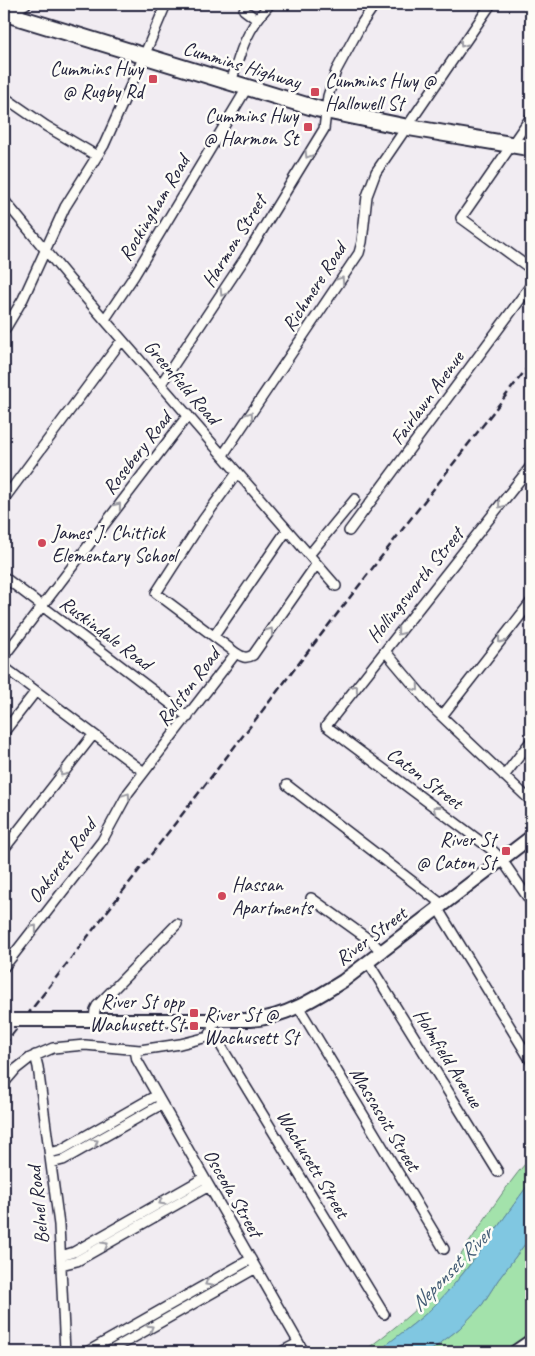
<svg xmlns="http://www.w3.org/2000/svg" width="535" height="1356" viewBox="0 0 535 1356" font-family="Caveat,sans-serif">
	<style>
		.green { fill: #a3e2ab; stroke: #628273 }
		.water { fill: #80c7e1; stroke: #5a859f }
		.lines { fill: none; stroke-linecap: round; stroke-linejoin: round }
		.street-casing { stroke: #22223b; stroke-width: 12 }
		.secondary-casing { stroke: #22223b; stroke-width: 16 }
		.primary-casing { stroke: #22223b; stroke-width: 19 }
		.street { stroke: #fdfcf7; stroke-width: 9 }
		.secondary { stroke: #fdfcf7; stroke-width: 12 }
		.primary { stroke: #fdfcf7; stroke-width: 15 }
		.rail { stroke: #22223b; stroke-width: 2.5; stroke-dasharray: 8 4; stroke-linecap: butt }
		.secondary-bridge-casing { stroke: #22223b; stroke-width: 16; stroke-linecap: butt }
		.secondary-bridge { stroke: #fdfcf7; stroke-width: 12 }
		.oneway { stroke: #9a9aa2 }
		.poi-dot { fill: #d1495b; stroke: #fdfcf7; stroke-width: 2 }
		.labels { text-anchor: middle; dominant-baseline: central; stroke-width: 5; stroke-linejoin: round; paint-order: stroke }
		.street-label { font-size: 20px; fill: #22223b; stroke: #fdfcf7 }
		.poi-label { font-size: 20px; fill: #22223b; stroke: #fdfcf7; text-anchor: end }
		.water-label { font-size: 21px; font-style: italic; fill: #435c75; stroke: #fdfcf7 }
	</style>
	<rect width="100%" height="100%" fill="#f1ecf2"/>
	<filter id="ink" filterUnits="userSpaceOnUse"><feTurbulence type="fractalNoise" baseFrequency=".02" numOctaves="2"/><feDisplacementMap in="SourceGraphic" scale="10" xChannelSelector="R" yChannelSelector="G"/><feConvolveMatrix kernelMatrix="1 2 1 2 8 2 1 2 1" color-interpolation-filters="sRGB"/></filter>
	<g filter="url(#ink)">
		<path class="green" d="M531,1157V1181L478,1254L449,1291L427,1313L378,1352H363C389,1332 416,1312 437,1287C471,1245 495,1197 531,1157Z
			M531,1236V1334L506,1352H429L460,1328L482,1305L498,1280Z"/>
		<path class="water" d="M531,1181V1236L498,1280L482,1305L460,1328L429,1352H378C397,1335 419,1322 437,1303C473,1266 500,1222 531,1181Z"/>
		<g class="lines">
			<g class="street-casing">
				<path id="street" d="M244,10L256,19
					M8,15L26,4
					M231,83C240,51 247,29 270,4
					M4,97L46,126L97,156
					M531,117L461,218L531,269
					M4,200L71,281L336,586
					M105,319L134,276L247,88
					M4,331L23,299L65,207L104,145L144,56L166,4
					M161,384L245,258L324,129L328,96L336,71L362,23L375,4
					M223,455L359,253L362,242L367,196L376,172L491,4
					M531,466L326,726L492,850L502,860L531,902
					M237,473L203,520L156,593L236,653C242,657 246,659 253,655L316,565
					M4,499L122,340
					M349,531L531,285
					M309,555L355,499
					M4,577L188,717
					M214,636L287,530
					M385,651L432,707L531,801
					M4,656L188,415
					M4,667L144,772
					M442,716L531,602
					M4,732L36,691
					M504,776L531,741
					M287,785L443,905
					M4,849L93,735
					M311,898L371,941L382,952
					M438,909L531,1061
					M368,962L498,1172
					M4,967L102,841L128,793L236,653
					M298,1006L444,1249
					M94,1020L95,1010L97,1006L177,924
					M210,1035L218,1041L384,1314
					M135,1050L137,1060L304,1352
					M35,1055L38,1067L59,1225L65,1352
					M4,1083L16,1069L30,1058L53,1048L85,1045L140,1050L180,1044L208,1037L212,1031L213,1020
					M50,1153L61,1150L157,1095
					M51,1163L63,1160L162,1104
					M61,1256L74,1252L204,1178
					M61,1265L77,1261L209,1186
					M87,1352L251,1259
					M108,1352L256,1268
					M281,1352L298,1343"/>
			</g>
			<g class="secondary-casing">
				<path id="secondary" d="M40,1020H251C284,1018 316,998 343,981L531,837
					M515,1352L531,1341"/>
			</g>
			<g class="primary-casing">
				<path id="primary" d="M4,13L318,109L406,127L531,148"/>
			</g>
			<use href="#street" class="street"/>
			<use href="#secondary" class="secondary"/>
			<use href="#primary" class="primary"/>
			<path class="rail" d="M4,1045L531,363"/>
			<g class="secondary-bridge-casing">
				<path id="secondary-bridge" d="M13,1020H40"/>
			</g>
			<use href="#secondary-bridge" class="secondary-bridge"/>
		</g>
		<defs><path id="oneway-chevron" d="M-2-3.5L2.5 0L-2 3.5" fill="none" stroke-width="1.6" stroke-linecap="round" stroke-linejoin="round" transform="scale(1.25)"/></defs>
		<g class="oneway">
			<use href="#oneway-chevron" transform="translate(463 44) rotate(125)"/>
			<use href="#oneway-chevron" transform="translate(308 155) rotate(121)"/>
			<use href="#oneway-chevron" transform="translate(341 280) rotate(-56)"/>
			<use href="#oneway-chevron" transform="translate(223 293) rotate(123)"/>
			<use href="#oneway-chevron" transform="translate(250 415) rotate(-56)"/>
			<use href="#oneway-chevron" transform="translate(501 505) rotate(128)"/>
			<use href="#oneway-chevron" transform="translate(118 506) rotate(-52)"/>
			<use href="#oneway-chevron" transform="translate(270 631) rotate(-55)"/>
			<use href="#oneway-chevron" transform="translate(400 632) rotate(129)"/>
			<use href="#oneway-chevron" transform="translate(501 640) rotate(128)"/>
			<use href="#oneway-chevron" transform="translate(355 688) rotate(-52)"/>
			<use href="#oneway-chevron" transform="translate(416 688) rotate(50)"/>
			<use href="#oneway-chevron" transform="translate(63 773) rotate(128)"/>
			<use href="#oneway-chevron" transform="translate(127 796) rotate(-56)"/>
			<use href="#oneway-chevron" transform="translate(436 809) rotate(-143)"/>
			<use href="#oneway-chevron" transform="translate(34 928) rotate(-52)"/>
			<use href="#oneway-chevron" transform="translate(95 1142) rotate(-30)"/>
			<use href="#oneway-chevron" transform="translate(162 1202) rotate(150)"/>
			<use href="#oneway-chevron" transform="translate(105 1245) rotate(-30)"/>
			<use href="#oneway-chevron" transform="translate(208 1283) rotate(150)"/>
			<use href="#oneway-chevron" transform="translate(150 1328) rotate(-30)"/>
		</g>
	</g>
	<g class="poi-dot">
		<rect x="148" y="74" width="10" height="10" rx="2.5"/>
		<rect x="310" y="87" width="10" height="10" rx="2.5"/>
		<rect x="303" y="122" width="10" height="10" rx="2.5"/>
		<circle cx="42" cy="543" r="5"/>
		<rect x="501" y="846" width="10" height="10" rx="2.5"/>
		<circle cx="222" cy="896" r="5"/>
		<rect x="189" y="1008" width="10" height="10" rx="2.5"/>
		<rect x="189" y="1021" width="10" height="10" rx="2.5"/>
	</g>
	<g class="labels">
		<g class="street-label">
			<text transform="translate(242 65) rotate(17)">Cummins Highway</text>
			<text transform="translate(154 208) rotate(-59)">Rockingham Road</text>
			<text transform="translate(234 241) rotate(-58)">Harmon Street</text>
			<text transform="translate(314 287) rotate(-57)">Richmere Road</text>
			<text transform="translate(182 382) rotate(49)">Greenfield Road</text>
			<text transform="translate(427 398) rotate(-54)">Fairlawn Avenue</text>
			<text transform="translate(137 453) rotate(-52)">Rosebery Road</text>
			<text transform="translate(415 585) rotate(-51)">Hollingsworth Street</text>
			<text transform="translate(106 633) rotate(37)">Ruskindale Road</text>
			<text transform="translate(188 687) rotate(-53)">Ralston Road</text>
			<text transform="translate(425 778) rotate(37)">Caton Street</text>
			<text transform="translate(62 861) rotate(-53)">Oakcrest Road</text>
			<text transform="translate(371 936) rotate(-37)">River Street</text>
			<text transform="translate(448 1058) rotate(58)">Holmfield Avenue</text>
			<text transform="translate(385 1119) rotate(59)">Massasoit Street</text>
			<text transform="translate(313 1164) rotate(59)">Wachusett Street</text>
			<text transform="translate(233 1193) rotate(60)">Osceola Street</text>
			<text transform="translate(38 1205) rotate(-96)">Belnel Road</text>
		</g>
		<g class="poi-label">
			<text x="143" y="68">Cummins Hwy<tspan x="143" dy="23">@ Rugby Rd</tspan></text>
			<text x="325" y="80" text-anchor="start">Cummins Hwy @<tspan x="325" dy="23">Hallowell St</tspan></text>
			<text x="298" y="115">Cummins Hwy<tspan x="298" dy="23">@ Harmon St</tspan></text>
			<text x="52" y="532" text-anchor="start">James J. Chittick<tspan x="52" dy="23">Elementary School</tspan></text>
			<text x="496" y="839">River St<tspan x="496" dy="23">@ Caton St</tspan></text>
			<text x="232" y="884" text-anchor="start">Hassan<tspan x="232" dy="23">Apartments</tspan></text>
			<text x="184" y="1001">River St opp<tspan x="184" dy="23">Wachusett St</tspan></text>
			<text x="204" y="1014" text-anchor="start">River St @<tspan x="204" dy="23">Wachusett St</tspan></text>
		</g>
		<g class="water-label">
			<text transform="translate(451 1269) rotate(-46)">Neponset River</text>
		</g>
	</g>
	<rect width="535" height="1356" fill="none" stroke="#fdfcf7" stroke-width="20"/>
	<rect x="10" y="10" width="515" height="1336" fill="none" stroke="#22223b" stroke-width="2" filter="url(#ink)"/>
</svg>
